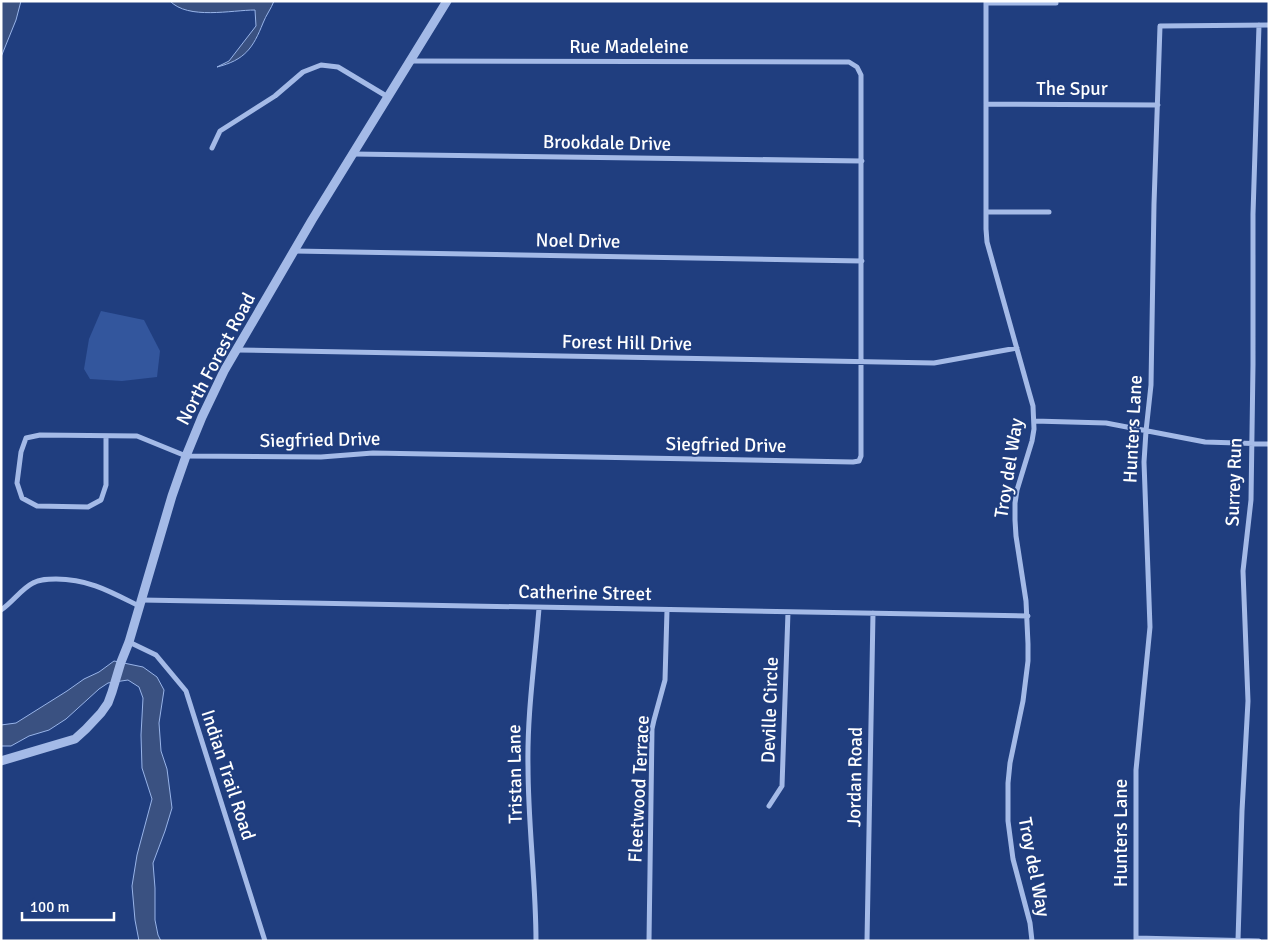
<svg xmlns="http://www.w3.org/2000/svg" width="1270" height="942" viewBox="0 0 1270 942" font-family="Signika,sans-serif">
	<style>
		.green { fill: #33569d }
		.water { fill: #3a5181; stroke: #98b4e9 }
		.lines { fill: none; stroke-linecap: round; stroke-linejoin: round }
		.minor { stroke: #a4bae7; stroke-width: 5 }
		.tertiary { stroke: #a4bae7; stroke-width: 9 }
		.labels { text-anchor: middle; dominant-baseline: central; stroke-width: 4; stroke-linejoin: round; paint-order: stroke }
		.street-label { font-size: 19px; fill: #fff; stroke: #203e7f }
	</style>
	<rect width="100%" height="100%" fill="#203e7f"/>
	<path class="green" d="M101,311L144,320L160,351L157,377L122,381L90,379L84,369L89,339Z"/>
	<path class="water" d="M1,1H21L16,20L1,57Z
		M170,1H274C271,9 266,15 263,23C253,48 245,60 217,67L229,61L256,26L255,10C232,10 188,20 170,1Z
		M114,661L143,667L157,677L164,690L159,723L161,751L167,769L172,808L165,831L153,863L155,888V920L158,935L161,941H139L135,920L132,886L137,855L152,799L142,768L141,735L143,698L139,687L128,680L108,683L99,689L66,719L49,730L29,736L11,746H1V725L16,723L67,691L84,679L99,672Z"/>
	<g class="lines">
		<path class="minor" d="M986,1V229L987,242L1029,392L1033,406L1034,429L1032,441L1017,490L1015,503V520L1016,536L1026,601L1028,644V661L1023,701L1010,763L1008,783V821L1013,859L1030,923L1032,941
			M986,3H1056
			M986,104L1158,105
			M212,148L220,131L275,96L303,72L321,65L338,67L388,97
			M353,154L862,161
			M986,212H1049
			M294,251L862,261
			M236,350L934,363L1017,348
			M1034,421L1106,423L1205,442L1269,444
			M106,436V485L101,500L88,507L37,506L22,498L17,483L21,452L26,438L40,435L137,436L186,456L321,457L373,453L853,462L859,461L861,456V75L857,67L849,62L411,61
			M141,600L1028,616
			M1,610C13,602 21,589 33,583C40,579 48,579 56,579C89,579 111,592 139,606
			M129,642L156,655L186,691L265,941
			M769,806L782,786L788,612
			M1136,938L1259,941
			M1238,940L1242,811L1248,701L1243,571L1251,500L1253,365V214L1259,25
			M536,941C536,883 528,825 528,766C527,713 535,661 539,608
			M649,941L652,729L654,720L665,680L667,610
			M867,941L873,613
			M1136,941V770L1150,627L1144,462L1146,431L1151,385L1154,204L1160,26L1269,25"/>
		<path class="tertiary" d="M1,761L75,739L86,729L101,713L108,703L112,692L121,662L129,642L172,496L186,456L202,417L224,371L312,220L447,1"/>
	</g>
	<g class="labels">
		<g class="street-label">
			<text x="629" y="47">Rue Madeleine</text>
			<text x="1072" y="89">The Spur</text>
			<text transform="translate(607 143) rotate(1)">Brookdale Drive</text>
			<text transform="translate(578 241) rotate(1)">Noel Drive</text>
			<text transform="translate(627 343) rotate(1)">Forest Hill Drive</text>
			<text transform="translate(216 359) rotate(-62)">North Forest Road</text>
			<text transform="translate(1133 429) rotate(-87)">Hunters Lane</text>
			<text transform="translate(320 440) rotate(-1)">Siegfried Drive</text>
			<text transform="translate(726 445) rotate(1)">Siegfried Drive</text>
			<text transform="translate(1009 468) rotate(-81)">Troy del Way</text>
			<text transform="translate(1234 482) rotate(-88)">Surrey Run</text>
			<text transform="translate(585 593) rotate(1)">Catherine Street</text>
			<text transform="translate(770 710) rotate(-88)">Deville Circle</text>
			<text transform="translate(515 774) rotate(-91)">Tristan Lane</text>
			<text transform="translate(228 775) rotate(72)">Indian Trail Road</text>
			<text transform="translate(855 777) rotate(-89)">Jordan Road</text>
			<text transform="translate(639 789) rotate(-87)">Fleetwood Terrace</text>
			<text transform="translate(1121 833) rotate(-90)">Hunters Lane</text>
			<text transform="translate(1034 867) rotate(79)">Troy del Way</text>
		</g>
	</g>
	<rect width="1270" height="942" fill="none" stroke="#ffffff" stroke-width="5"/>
	<path d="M22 912v8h92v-8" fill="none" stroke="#ffffff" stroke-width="2.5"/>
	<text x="30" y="912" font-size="15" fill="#ffffff" stroke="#203e7f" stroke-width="4" paint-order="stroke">100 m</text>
</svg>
